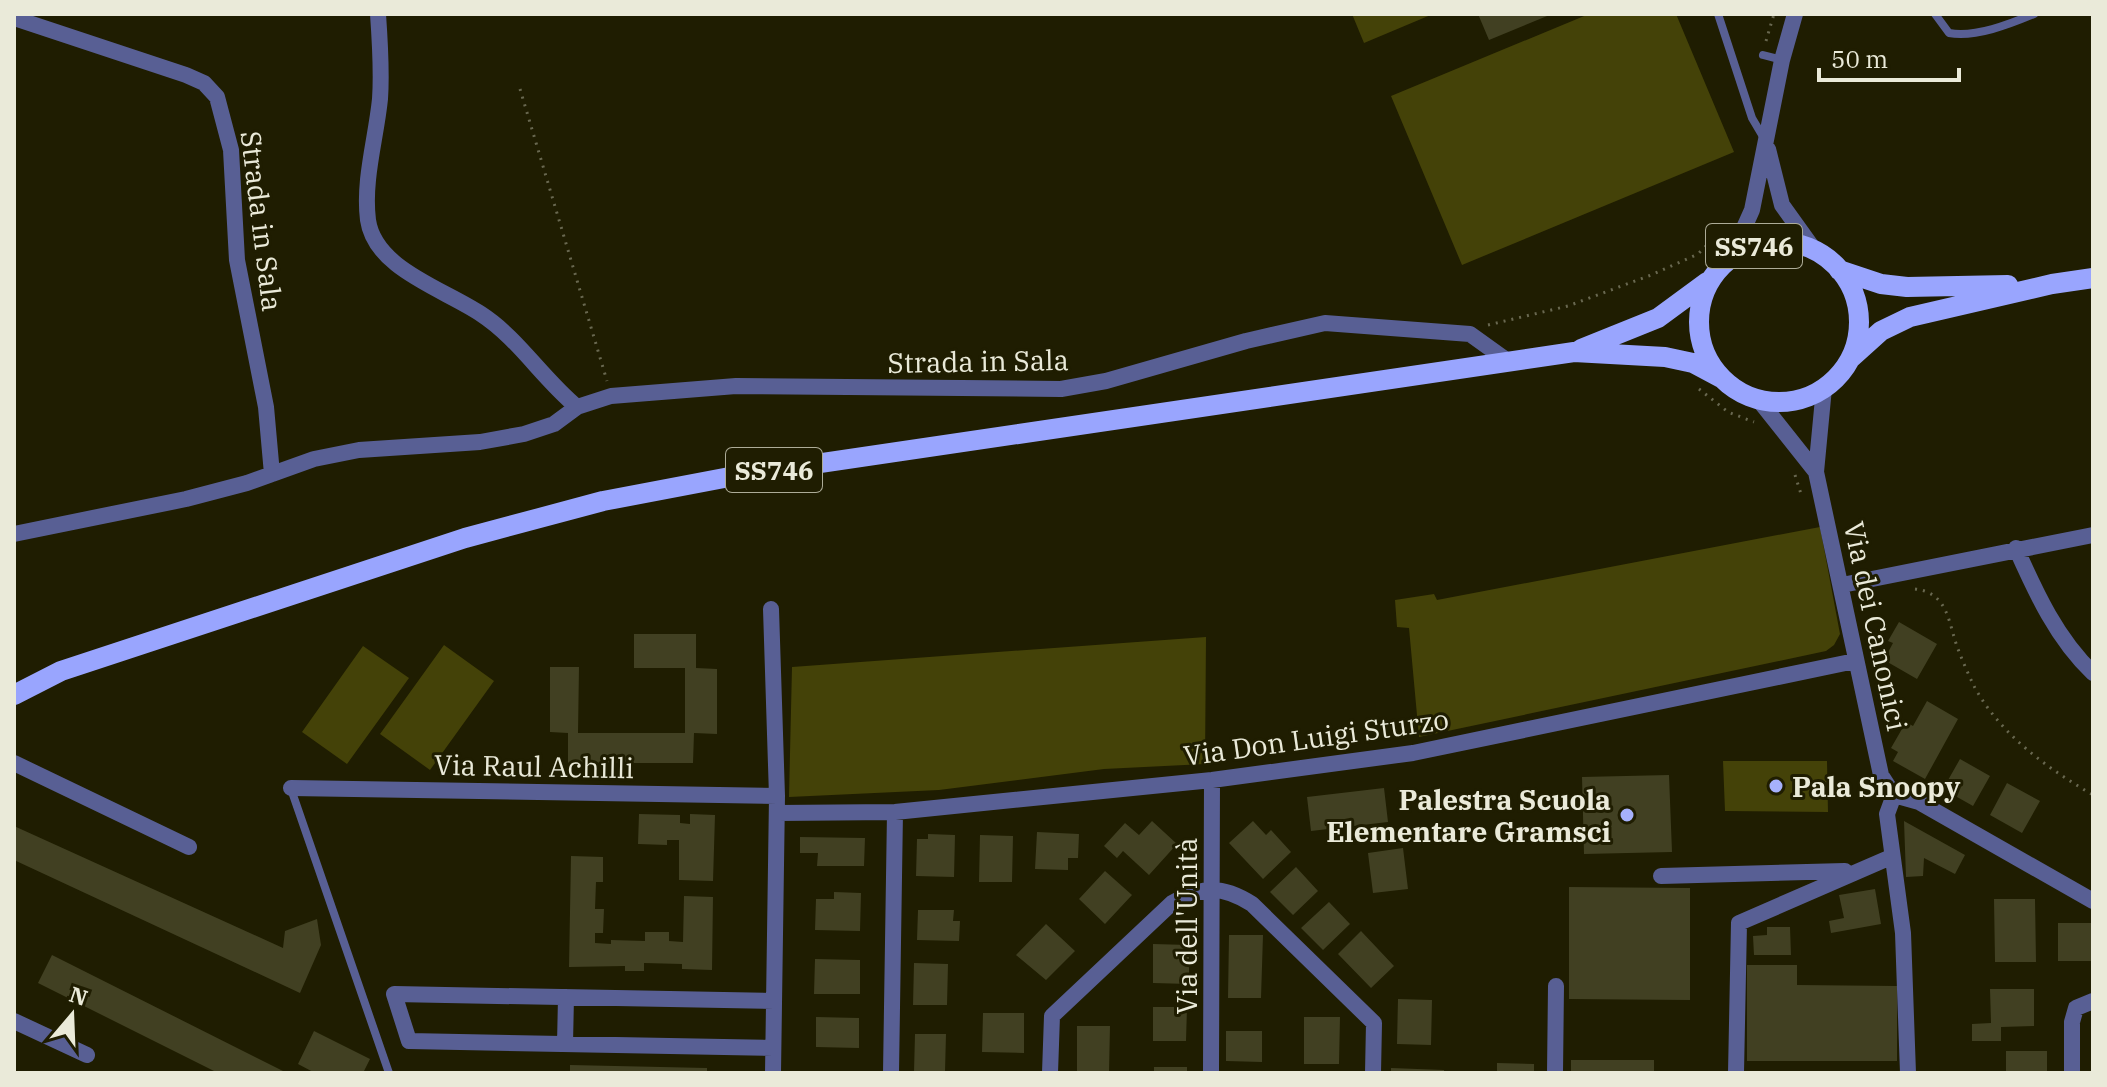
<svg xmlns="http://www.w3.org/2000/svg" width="2107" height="1087" viewBox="0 0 2107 1087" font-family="'IBM Plex Serif',serif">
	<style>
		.green { fill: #444208 }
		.building { fill: #414022 }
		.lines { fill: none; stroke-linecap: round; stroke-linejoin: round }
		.path { stroke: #696850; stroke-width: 3; stroke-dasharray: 2 6; stroke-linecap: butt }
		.service { stroke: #585f94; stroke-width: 8 }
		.minor { stroke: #585f94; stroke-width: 16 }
		.primary { stroke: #99a5fe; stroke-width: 20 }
		.poi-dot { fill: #a6b1fc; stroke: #1f1d01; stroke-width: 3 }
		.labels { text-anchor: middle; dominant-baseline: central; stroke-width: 6; stroke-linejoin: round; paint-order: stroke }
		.shield { fill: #1f1d01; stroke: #adac98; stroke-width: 2 }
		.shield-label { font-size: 26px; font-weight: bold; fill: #eaead9 }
		.street-label { font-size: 28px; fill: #eaead9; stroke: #1f1d01 }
		.poi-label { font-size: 28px; font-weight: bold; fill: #eaead9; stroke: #1f1d01; text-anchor: start }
	</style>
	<rect width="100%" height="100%" fill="#1f1d01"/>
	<path class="green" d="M1352,14H1433L1364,43Z
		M1589,14H1676L1734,152L1462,265L1391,96Z
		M1820,527L1840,634L1834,645L1826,651L1419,737L1409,628L1397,627L1395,600L1434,594L1437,600Z
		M1206,637L1205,764L1104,769L939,790L789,797L792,667Z
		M444,645L494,681L430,770L380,734Z
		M363,646L409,678L347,764L302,732Z
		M1723,761H1827L1828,812L1725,811Z"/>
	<path class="building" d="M1478,14H1552L1489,40Z
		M1899,622L1937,644L1917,679L1884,660L1893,643L1888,641Z
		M634,634H696V668L717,669V734L694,733L693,763H568V733L550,732V667H579L578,733H685V668H634Z
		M1927,701L1958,719L1925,779L1893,761L1898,752L1891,748L1906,722L1913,726Z
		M1960,759L1990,776L1973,806L1943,789Z
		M1669,775L1672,852L1584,854L1582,777Z
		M2007,783L2040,801L2022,833L1990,815Z
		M1384,788L1388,822L1311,831L1307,797Z
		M639,814L680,815V823L690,824V814L715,815L713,881L679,880V840H667V845L638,844Z
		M1152,821L1177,844L1149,875L1123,851L1117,858L1104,846L1125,823L1139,835Z
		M1253,821L1266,835L1271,830L1291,852L1263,879L1229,843Z
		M1904,821L1965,855L1955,874L1924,858L1923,876L1906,877Z
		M14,826L283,948L285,931L317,919L321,945L300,993L14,860Z
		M1037,832L1079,834L1078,858H1068V870L1035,869Z
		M928,834L955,835L954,877L916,876L917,839H928Z
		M980,835L1013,836L1012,882H979Z
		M800,837L865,838L864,866H817L818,853H800Z
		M1403,848L1408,889L1373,893L1368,853Z
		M571,856L603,857V882H596L595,909H604L603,933H595V943L611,944V940L645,941V932H669V941L683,942L684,896L713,897L712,970L682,969V964L644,963V971H625V966L569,967Z
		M1296,867L1318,891L1293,915L1270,892Z
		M1105,871L1132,895L1105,924L1079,899Z
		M1569,887L1690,888V1000L1569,999Z
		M1875,889L1881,924L1831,933L1829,921L1844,918L1839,895Z
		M834,892L861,893L860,931L815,930L816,899H834Z
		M1994,899H2035L2036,962H1995Z
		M1329,902L1350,924L1323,950L1301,928Z
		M918,910H954L953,921H960L959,941L917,940Z
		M2058,923H2093V961H2058Z
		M1046,924L1075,951L1046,980L1016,955Z
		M1767,927H1790L1791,955H1754L1753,936L1767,935Z
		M1361,931L1394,966L1371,988L1338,954Z
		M1229,935H1263L1261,998H1228Z
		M1153,944L1189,945V984L1153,983Z
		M52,955L287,1073H218L38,983Z
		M815,959L860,960V994H814Z
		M914,963L948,964L947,1005H913Z
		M1747,965H1797V985L1897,986V1061H1747Z
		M1990,989H2034V1026L2001,1027V1041H1972V1024L1991,1023Z
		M1398,999L1432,1000L1431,1045L1397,1044Z
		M1153,1007H1187L1186,1041H1153Z
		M983,1013H1024V1053L982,1052Z
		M816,1017L859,1018V1048L816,1047Z
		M1304,1017H1340L1339,1064H1304Z
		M1077,1026H1110L1109,1073H1077Z
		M314,1031L370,1059L363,1073H315L298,1064Z
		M1226,1031H1262V1062L1226,1061Z
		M915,1034H946L945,1072H914Z
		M2006,1051H2047V1073H2006Z
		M1571,1060H1654V1073H1571Z
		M1497,1063L1534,1064V1073H1497Z
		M570,1065L707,1068V1073H570Z
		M1154,1067H1187V1073H1154Z
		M1391,1068L1444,1070V1073H1391Z"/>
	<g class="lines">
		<path class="path" d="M1766,41L1774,14
			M520,89L607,381
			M1488,325L1568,306L1651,275L1698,254L1722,230
			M1699,389L1728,412L1754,422
			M1795,475L1801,494
			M1915,589C1949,593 1948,623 1958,649C1963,662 1969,676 1975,688C2002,736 2047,768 2093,795"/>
		<path class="service" d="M1718,14L1752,118L1765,140
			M1935,14L1949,33C1975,38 2010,24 2034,14
			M1763,55L1782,60
			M291,789L389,1073"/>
		<path class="minor" d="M378,14C380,42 382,71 380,99C376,139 363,180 368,220C375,269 444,289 481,314C518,338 542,378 577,407
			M14,18L186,75L204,83L217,97L231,150L237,260L266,407L272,474
			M1768,149L1782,205L1815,251
			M1731,257L1752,210L1782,60L1795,14
			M1824,388L1816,472L1881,775L1894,795
			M1758,399L1816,472
			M14,534L186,499L247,483L314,459L359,450L480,442L524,434L554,424L577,407L611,396L736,386L1061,389L1106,381L1246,341L1325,323L1470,334L1509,362
			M2016,548C2036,593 2057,639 2093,673
			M1842,585L2093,535
			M771,609L777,796L773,1073
			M14,763L189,847
			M291,788L777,796
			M1894,795L1887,814L1903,933L1908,1073
			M1894,795L1919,802L2093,901
			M777,813L895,812L1212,780L1413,753L1855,661
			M1661,876L1845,871
			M14,1021L87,1055
			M565,1044L566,997
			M773,1048L409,1041L394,994L774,1001
			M891,1073L895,812
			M1050,1073L1052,1016L1172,903C1203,886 1222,885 1252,904L1374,1023L1373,1073
			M1211,1073L1212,780
			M1555,1073L1556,986
			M1736,1073L1739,923L1891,857
			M2072,1073V1022L2076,1008L2093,1001"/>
		<path class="primary" d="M1699 322a80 80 0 1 1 160 0a80 80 0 1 1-160 0Z
			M1839,270L1881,284L1907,287L2008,285
			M1581,349L1658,318L1707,282
			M1851,358L1881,331L1910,317L2052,284L2093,278
			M14,695L61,671L465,538L603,501L740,475L1574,352L1665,357L1693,363L1723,379"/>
	</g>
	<g class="poi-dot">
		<circle cx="1776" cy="786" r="8"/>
		<circle cx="1627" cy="815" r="8"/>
	</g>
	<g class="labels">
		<g class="shield">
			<rect x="1706" y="224" width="96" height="44" rx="6"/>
			<rect x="726" y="448" width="96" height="44" rx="6"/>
		</g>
		<g class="shield-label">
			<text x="1754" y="246">SS746</text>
			<text x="774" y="470">SS746</text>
		</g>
		<g class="street-label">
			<text transform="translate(262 221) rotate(83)">Strada in Sala</text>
			<text transform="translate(978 361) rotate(-1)">Strada in Sala</text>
			<text transform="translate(1876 626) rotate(78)">Via dei Canonici</text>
			<text transform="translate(1316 737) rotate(-8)">Via Don Luigi Sturzo</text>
			<text transform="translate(534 766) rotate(1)">Via Raul Achilli</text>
			<text transform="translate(1186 926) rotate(-90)">Via dell'Unità</text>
		</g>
		<g class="poi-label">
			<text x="1792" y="786">Pala Snoopy</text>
			<text x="1611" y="799" text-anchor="end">Palestra Scuola<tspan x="1611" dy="32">Elementare Gramsci</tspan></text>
		</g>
	</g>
	<rect width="2107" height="1087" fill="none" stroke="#eaead9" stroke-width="32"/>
	<g transform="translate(72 1015) rotate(19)" stroke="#1f1d01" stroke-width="6" paint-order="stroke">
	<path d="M0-6L14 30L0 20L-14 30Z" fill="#eaead9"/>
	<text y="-12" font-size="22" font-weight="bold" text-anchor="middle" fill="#eaead9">N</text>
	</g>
	<path d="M1819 68v12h140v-12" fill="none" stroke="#eaead9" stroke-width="4"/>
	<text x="1831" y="68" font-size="24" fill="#eaead9" stroke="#1f1d01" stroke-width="6" paint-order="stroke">50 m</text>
</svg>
